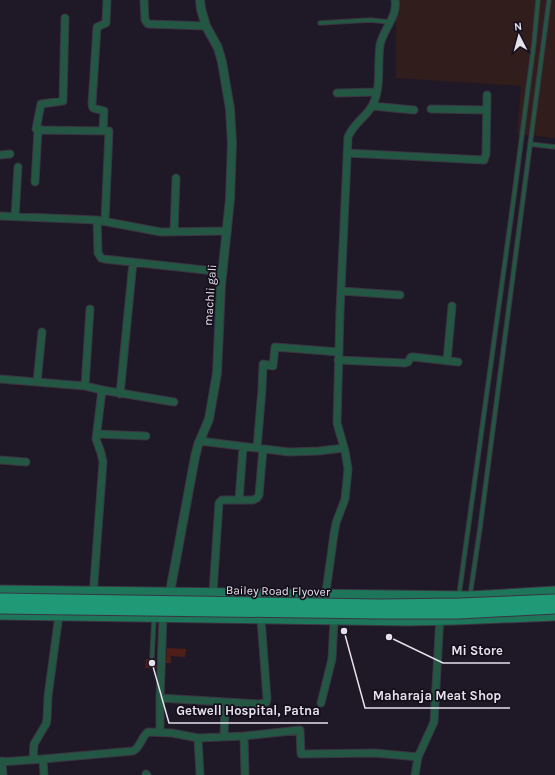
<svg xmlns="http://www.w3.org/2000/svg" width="555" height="775" viewBox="0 0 555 775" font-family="Karla,sans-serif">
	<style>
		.medical { fill: #301d1c }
		.building { fill: #501e18 }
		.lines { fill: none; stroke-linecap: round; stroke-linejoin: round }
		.service-casing { stroke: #3b3442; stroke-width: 5.5 }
		.minor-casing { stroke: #3b3442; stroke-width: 9 }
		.tertiary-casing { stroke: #3b3442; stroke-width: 10 }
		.secondary-casing { stroke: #3b3442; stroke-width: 11 }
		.service { stroke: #245644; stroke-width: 3.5 }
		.minor { stroke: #245644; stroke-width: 7 }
		.tertiary { stroke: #245644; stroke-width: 8 }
		.secondary { stroke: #1d765a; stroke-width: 9 }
		.trunk-bridge-casing { stroke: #3b3442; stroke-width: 13; stroke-linecap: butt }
		.trunk-bridge { stroke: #209976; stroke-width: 11 }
		.labels { text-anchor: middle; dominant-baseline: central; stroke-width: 3.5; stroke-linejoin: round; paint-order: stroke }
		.street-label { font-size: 12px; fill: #e5e1eb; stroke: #150f1d }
		.leader { fill: none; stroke: #e5e1eb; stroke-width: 1.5 }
		.callout-dot { fill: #e5e1eb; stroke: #150f1d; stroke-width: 1.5 }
		.callout-label { font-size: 13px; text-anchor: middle; font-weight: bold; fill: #e5e1eb; stroke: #150f1d; stroke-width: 3.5; stroke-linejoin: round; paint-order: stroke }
	</style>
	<rect width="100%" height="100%" fill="#1f1826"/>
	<path class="medical" d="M396,0H555V138L517,134L521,86L396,78Z"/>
	<path class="building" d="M167,648L186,649L185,657L171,656V663H166Z
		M146,659L156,660V668H145Z"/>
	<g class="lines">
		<g class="service-casing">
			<path id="service" d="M320,23L370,20L390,22
				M530,144L555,147
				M459,595L514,196L534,43L538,0
				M470,596L480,528L549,0
				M152,657L154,618"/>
		</g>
		<g class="minor-casing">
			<path id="minor" d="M144,0L145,20L148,24L206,26
				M337,93L377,92
				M372,106L414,110
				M431,109L487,110
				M40,129H36L41,104L63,101L65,18
				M103,130L104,111L93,108L92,104L97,27L106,23L107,0
				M347,153L484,160L486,154L487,95
				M0,155L10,154
				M35,182L38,130L109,131L105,221
				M0,216L97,220L161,232L227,231
				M15,217L18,167
				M97,220L98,253L101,258L104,259L223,272
				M174,232L176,178
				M341,291L400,295
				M338,360L405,363L408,362L411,357H414L458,362
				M447,361L452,306
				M0,379L85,386L102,390L96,439L101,453L103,462L93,596
				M37,382L42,332
				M85,386L90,309
				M102,390L174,402
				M120,394L133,262
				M97,434L146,436
				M200,441L289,452L319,451L344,448
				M257,448L262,389L263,364L273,366L275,347L339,352
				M0,460L26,462
				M239,500L243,447
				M213,592L219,503L222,500H253L257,498L259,495L263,449
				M325,599L334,534L336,523L345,499L348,469L345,451L337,423L340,311L348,137C353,124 365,118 372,106C382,88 377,65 380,45C383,29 398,17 395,0
				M163,617L160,698L258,704L266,703L267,699L261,619
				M160,698V732
				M321,703L332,659L334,620
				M244,736L245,775
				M224,737L225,702
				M198,738L200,775
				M418,757L434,722L440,616
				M43,759L44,775
				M33,760L34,744L46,724L47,719L48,696L59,615
				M2,761L3,775
				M0,762L43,759L133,751C141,747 141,737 148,732L172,733L198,738L244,736L300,730L301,754L375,753L418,757L415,775
				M146,774L147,775"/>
		</g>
		<g class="tertiary-casing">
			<path id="tertiary" d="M170,592L195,457L198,445L209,419L217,373L221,285L230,199L232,143L230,109L222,62L218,48L206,26L201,9L200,0"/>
		</g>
		<g class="secondary-casing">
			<path id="secondary" d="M0,590L470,596L555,591
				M0,615L409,621L457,620L555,616"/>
		</g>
		<use href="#service" class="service"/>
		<use href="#minor" class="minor"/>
		<use href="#tertiary" class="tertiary"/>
		<use href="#secondary" class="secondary"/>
		<g class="trunk-bridge-casing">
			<path id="trunk-bridge" d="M0,599L379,605L460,604L555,600
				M0,608L379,613H459L555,608"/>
		</g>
		<use href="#trunk-bridge" class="trunk-bridge"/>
	</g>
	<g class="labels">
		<g class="street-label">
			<text transform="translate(210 295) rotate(-86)">machli gali</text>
			<text transform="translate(278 591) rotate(1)">Bailey Road Flyover</text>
		</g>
	</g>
	<path class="leader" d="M389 637L443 663H510M344 631L365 708H510M152 663L169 723H328"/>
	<g class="callout-dot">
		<circle cx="389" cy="637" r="4"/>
		<circle cx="344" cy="631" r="4"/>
		<circle cx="152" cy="663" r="4"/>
	</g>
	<g class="callout-label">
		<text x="477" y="655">Mi Store</text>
		<text x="437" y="700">Maharaja Meat Shop</text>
		<text x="248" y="715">Getwell Hospital, Patna</text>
	</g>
	<g transform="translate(519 36) rotate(354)" stroke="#150f1d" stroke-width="3" paint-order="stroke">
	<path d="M0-3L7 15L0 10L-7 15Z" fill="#e5e1eb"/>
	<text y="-6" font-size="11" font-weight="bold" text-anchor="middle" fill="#e5e1eb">N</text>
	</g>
</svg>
